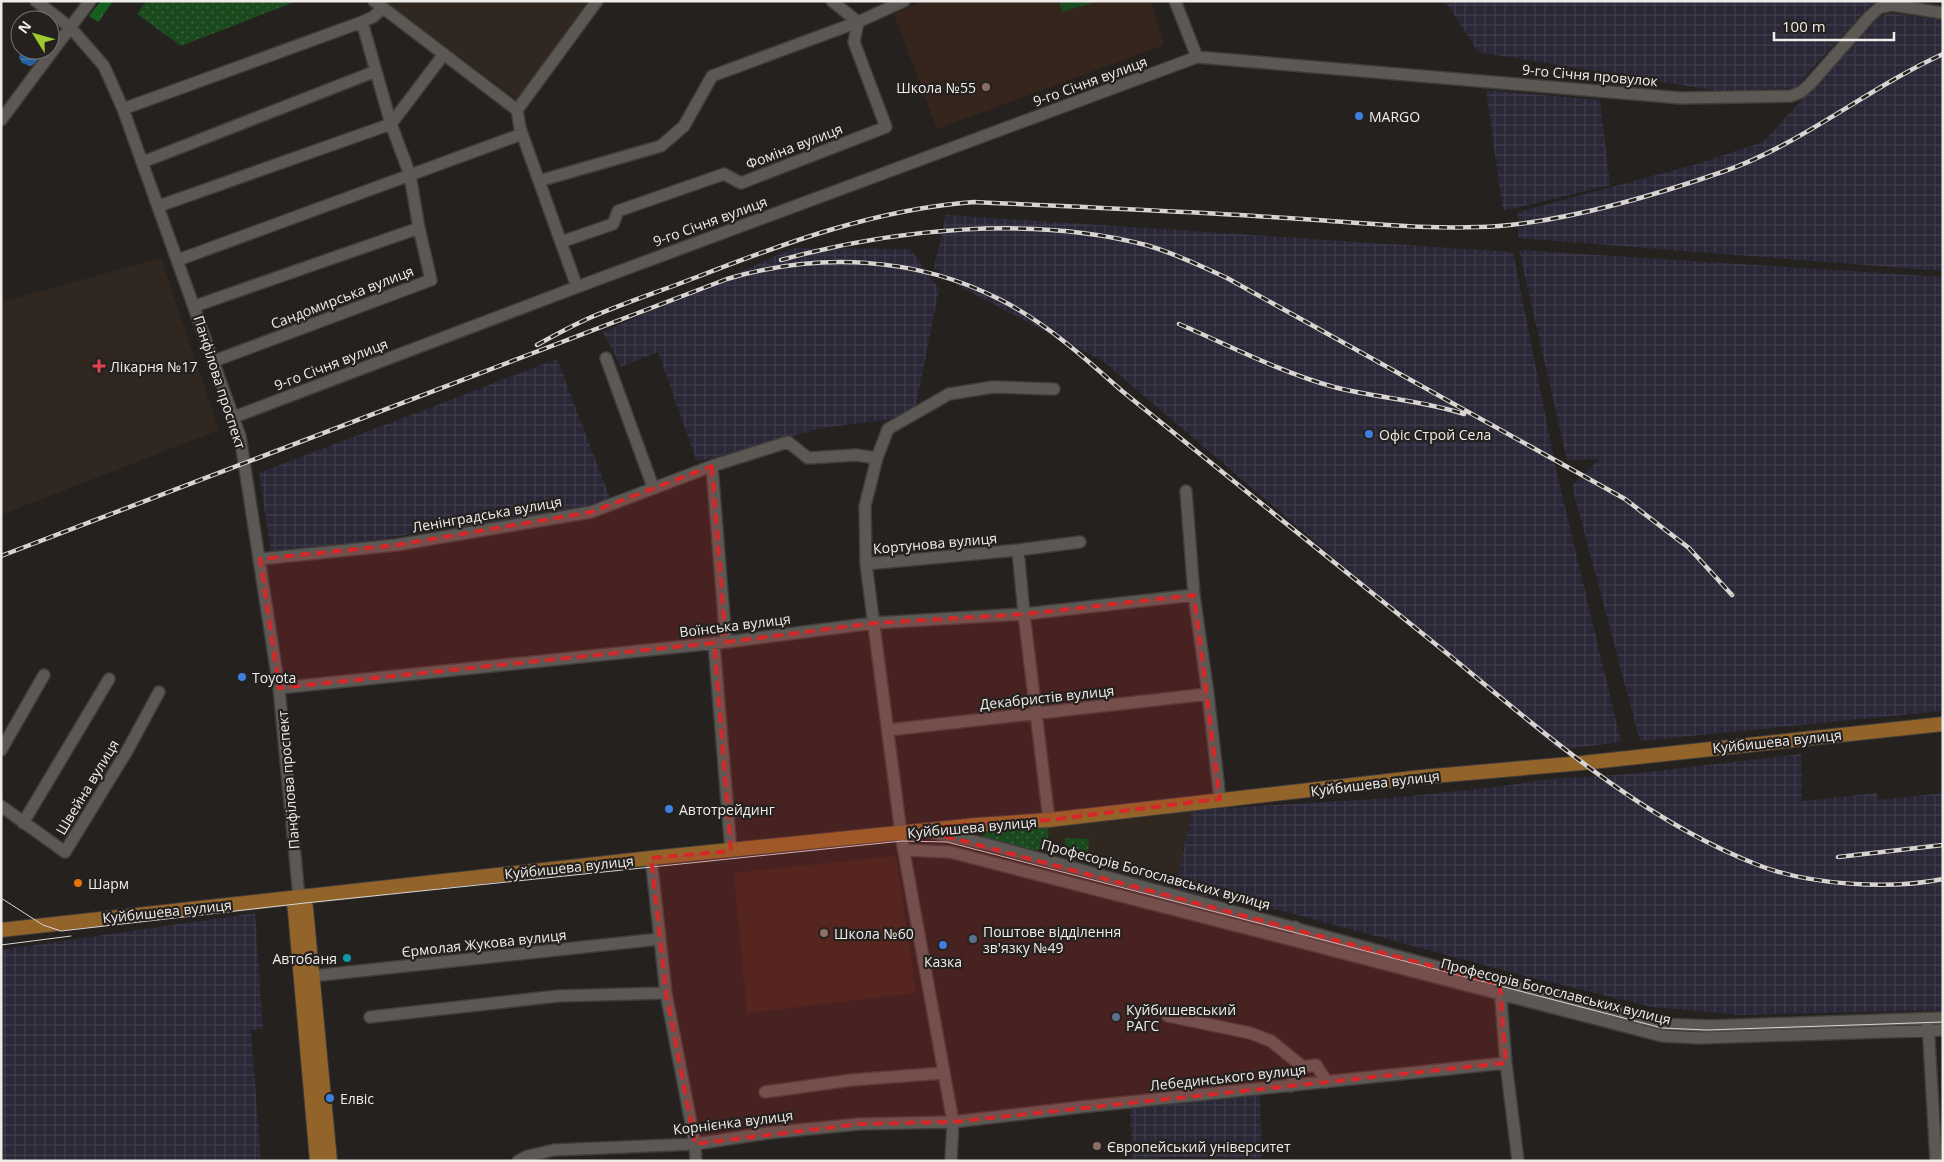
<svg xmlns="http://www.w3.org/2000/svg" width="1944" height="1162" viewBox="0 0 1944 1162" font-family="'Open Sans',sans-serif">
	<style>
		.built { fill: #2f2720 }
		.industrial { fill: url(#industrial-grid) }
		.education { fill: #36251d }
		.grass { fill: url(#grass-dots) }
		.forest { fill: url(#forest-firs) }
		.park { fill: #1b491e }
		.water { fill: url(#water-rules) }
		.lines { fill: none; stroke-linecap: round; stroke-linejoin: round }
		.minor-casing { stroke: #403c3a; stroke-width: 14 }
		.major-casing { stroke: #403c3a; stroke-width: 16 }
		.minor { stroke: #5c5955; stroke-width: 11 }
		.major { stroke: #93642a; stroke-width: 14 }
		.tram { stroke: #d7d4d2; stroke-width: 1 }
		.rail-casing { stroke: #d7d4d2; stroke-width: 4.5 }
		.rail { stroke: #25211f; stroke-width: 2.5; stroke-dasharray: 8; stroke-linecap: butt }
		.marked { fill: #d62828; fill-opacity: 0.2; stroke: #d62828; stroke-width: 4; stroke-dasharray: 10 6; stroke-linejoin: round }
		.education-dot { fill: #8d6e63; stroke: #25211f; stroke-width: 2 }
		.shop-dot { fill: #3f7fe0; stroke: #25211f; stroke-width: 2 }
		.health-dot { fill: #e0444e; stroke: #25211f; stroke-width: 2 }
		.food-dot { fill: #e8710a; stroke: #25211f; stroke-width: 2 }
		.service-dot { fill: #5c6f8a; stroke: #25211f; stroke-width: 2 }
		.culture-dot { fill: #0f9aa8; stroke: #25211f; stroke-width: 2 }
		.labels { text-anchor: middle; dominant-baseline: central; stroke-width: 4.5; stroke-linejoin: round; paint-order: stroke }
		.street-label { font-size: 14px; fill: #efecea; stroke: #25211f }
		.poi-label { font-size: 14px; fill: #efecea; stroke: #25211f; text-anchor: start }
	</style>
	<defs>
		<pattern id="industrial-grid" width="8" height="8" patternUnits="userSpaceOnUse" patternTransform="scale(1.25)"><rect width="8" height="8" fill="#2a2737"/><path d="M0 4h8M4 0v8" fill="none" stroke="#3f3c4a"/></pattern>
		<pattern id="grass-dots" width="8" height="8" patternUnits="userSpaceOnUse" patternTransform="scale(1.25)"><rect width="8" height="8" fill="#1b491e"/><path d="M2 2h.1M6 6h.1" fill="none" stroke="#3c633f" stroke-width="1.8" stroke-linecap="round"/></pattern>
		<pattern id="forest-firs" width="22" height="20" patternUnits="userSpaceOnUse" patternTransform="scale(1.25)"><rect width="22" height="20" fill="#145f1e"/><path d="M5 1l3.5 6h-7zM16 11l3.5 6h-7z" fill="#36763f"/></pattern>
		<pattern id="water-rules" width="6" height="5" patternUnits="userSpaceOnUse" patternTransform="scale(1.25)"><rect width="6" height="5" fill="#2461a2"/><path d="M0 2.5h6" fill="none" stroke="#4478af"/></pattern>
	</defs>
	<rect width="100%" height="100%" fill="#25211f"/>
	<path class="built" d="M384,1H595L521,102Z
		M161,258L219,430L1,515V302Z
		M1192,810L1175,891L1034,852L1043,850L1049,825Z"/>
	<path class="industrial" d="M1441,1H1877L1869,6L1795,88L1719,91L1478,52L1447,4Z
		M1888,13L1943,20V271L1518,238V212L1697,164L1763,142L1877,19Z
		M1486,90L1600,100L1610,185L1503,211Z
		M946,215L1513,252L1555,465L1621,742L1559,750L1103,361L962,288L934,268Z
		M794,248L910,249L939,289L914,416L822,428L697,462L658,352L621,367L603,332Z
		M1519,250L1943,277V711L1640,741L1572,486L1599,459L1567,460Z
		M557,359L610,498L577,509L327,547L271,552L259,473Z
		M1801,754L1802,801L1877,793L1878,800L1943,793V1010L1741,1015L1652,1007L1521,975L1279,910L1175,891L1192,810L1391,798L1497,787L1549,779L1630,774Z
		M255,913L263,1029L251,1030L261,1161H1V950Z
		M1260,1094L1262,1158L1163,1157L1132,1159L1130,1104Z"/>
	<path class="education" d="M922,1H1151L1164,45L937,129L894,14Z
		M896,856L916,993L747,1013L734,873Z"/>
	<path class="grass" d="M146,1H297L181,46L137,14Z
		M1049,825C1048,831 1049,839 1047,845C1042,859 996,843 984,840L983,835L986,831Z
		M1065,838L1089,839L1088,852L1065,846Z"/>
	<path class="forest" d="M101,1H113L98,22L89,16Z"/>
	<path class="park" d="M1059,1H1099L1062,12Z"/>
	<path class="water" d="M21,50H36L38,57L36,63L30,66L22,63L19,57Z"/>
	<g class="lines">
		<g class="minor-casing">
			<path id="minor" d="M36,1L71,28L104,66L123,109L240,436L279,688L299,897
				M374,1L517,110L520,128L577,287
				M832,1L858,22
				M1175,1L1197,57
				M123,109L362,22
				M517,110L597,1
				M1,120L90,1
				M143,162L376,71
				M539,181L661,146L684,126L712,76L858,22L904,1
				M159,206L391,124L444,54
				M561,242L613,224L618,211L724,174L741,183L886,127L854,42L858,22
				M178,260L522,134
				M195,306L419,228
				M606,358L653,487
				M214,361L431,280L419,228L410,175L391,124L362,22L373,17L383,8
				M1054,389L993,387L949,394L888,429L877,458L865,506L866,564L1018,550L1080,542
				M234,417L577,287L1197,57L1681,98L1791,96L1801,92L1810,84L1869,17L1879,8L1892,5L1943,13
				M712,466L726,642
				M1186,491L1194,595L1208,694L1220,799
				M1018,550L1024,614L1049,820
				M260,559L396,545L591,512L712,466L788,442L808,458L856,455L877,458
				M866,564L902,841L953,1122L951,1161
				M714,643L731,851
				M279,688L726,642L874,623L1024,614L1194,595
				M888,730L1208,694
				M1,750L44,675
				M1,806L65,852L127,751L159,692
				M23,823L109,679
				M929,832L986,844L1500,984L1663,1024L1710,1026L1943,1018
				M904,850L950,852L1304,943
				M651,858L666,993L695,1144L696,1161
				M1295,927L1304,943L1662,1036L1699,1038L1943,1030
				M312,976L659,939
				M1500,988L1506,1063L1518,1161
				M1168,1016L1250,1033L1271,1041L1303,1067L1295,1071L1291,1086
				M370,1017L558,996L666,993
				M1928,1023L1936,1161
				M1303,1067L1316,1065L1327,1082
				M765,1092L852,1080L943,1073
				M518,1161L528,1156L554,1150L695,1144L768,1133L860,1124L953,1122L1081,1107L1506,1063"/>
		</g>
		<g class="major-casing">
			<path id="major" d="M299,897L305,903L306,909L330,1161
				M299,897L294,904L295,911L317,1161
				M1,930L651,858L977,825L1049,820L1422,777L1582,763L1943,724"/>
		</g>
		<use href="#minor" class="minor"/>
		<use href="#major" class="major"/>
		<path class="tram" d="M1,898L43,925L61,931L305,903L902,841L947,842L1662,1028L1706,1030L1943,1022
			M1,945L71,936"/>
		<g class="rail-casing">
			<path id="rail" d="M781,260C893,229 1032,215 1146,245C1174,253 1201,266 1227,278L1625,499L1689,548L1732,595
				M1179,324C1228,345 1282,373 1334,387C1376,398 1422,400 1464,414
				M537,345C553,336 570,327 587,319C623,303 661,291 697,277C787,242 878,209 974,202C1079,207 1183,211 1287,218C1357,222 1429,231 1499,226C1572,220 1656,195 1725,171C1802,144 1868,88 1943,54
				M1,556L727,279C818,252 915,256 1001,300C1046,323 1085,358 1122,391C1231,479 1340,567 1449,655C1544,733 1642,820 1758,865C1809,885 1889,890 1943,879
				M1838,857L1943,845"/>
		</g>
		<use href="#rail" class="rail"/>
	</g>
	<path class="marked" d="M712,466L726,642L874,623L1024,614L1194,595L1220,799L1049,820L937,827V834L1500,984L1506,1063L953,1122L860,1124L695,1144L666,993L651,858L731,851L714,643L279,688L260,559L396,545L591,512Z"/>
	<g class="education-dot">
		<circle cx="986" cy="87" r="5"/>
		<circle cx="824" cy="933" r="5"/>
		<circle cx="1097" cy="1146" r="5"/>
	</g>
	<g class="shop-dot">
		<circle cx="1359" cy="116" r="5"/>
		<circle cx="1369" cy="434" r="5"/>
		<circle cx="242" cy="677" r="5"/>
		<circle cx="669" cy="809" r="5"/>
		<circle cx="943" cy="945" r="5"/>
		<circle cx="330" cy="1098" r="5"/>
	</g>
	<path class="health-dot" d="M96.5 358.5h5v5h5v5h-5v5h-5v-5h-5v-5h5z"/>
	<circle class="food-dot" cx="78" cy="883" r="5"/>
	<g class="service-dot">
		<circle cx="973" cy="939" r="5"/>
		<circle cx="1116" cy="1017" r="5"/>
	</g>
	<circle class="culture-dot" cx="347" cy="958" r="5"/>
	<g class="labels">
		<g class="street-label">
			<text transform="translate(1590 75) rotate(5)">9-го Січня провулок</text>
			<text transform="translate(1090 81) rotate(-20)">9-го Січня вулиця</text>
			<text transform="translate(794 146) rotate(-21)">Фоміна вулиця</text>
			<text transform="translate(710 221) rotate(-20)">9-го Січня вулиця</text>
			<text transform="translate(342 297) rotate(-21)">Сандомирська вулиця</text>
			<text transform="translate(331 364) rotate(-21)">9-го Січня вулиця</text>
			<text transform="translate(220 382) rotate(72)">Панфілова проспект</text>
			<text transform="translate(487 514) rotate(-10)">Ленінградська вулиця</text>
			<text transform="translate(935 543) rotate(-5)">Кортунова вулиця</text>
			<text transform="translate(735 625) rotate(-7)">Воїнська вулиця</text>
			<text transform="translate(1047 697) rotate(-6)">Декабристів вулиця</text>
			<text transform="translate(1777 741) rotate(-6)">Куйбишева вулиця</text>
			<text transform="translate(288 780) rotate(-95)">Панфілова проспект</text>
			<text transform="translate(1375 783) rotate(-7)">Куйбишева вулиця</text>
			<text transform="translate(87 787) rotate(-59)">Швейна вулиця</text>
			<text transform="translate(972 827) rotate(-5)">Куйбишева вулиця</text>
			<text transform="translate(569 867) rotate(-6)">Куйбишева вулиця</text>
			<text transform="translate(1156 874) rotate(15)">Професорів Богославських вулиця</text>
			<text transform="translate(167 911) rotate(-6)">Куйбишева вулиця</text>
			<text transform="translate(484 943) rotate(-6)">Єрмолая Жукова вулиця</text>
			<text transform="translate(1556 991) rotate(14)">Професорів Богославських вулиця</text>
			<text transform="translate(1228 1077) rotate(-6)">Лебединського вулиця</text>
			<text transform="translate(733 1122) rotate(-7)">Корнієнка вулиця</text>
		</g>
		<g class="poi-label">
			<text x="976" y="87" text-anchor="end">Школа №55</text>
			<text x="1369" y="116">MARGO</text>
			<text x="110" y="366">Лікарня №17</text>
			<text x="1379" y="434">Офіс Строй Села</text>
			<text x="252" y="677">Toyota</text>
			<text x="679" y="809">Автотрейдинг</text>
			<text x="88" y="883">Шарм</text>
			<text x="983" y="931">Поштове відділення<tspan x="983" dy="16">зв'язку №49</tspan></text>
			<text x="834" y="933">Школа №60</text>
			<text x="337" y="958" text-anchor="end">Автобаня</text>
			<text x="943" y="961" text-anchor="middle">Казка</text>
			<text x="1126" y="1009">Куйбишевський<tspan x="1126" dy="16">РАГС</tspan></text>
			<text x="340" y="1098">Елвіс</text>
			<text x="1107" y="1146">Європейський університет</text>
		</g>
	</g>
	<rect width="1944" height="1162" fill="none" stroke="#efecea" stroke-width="5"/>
	<g transform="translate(35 35) rotate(307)"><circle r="24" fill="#25211f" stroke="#767270"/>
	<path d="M0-4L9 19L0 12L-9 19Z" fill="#9eca2f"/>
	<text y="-8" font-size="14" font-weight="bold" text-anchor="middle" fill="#efecea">N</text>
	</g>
	<path d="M1774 32v8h120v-8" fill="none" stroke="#efecea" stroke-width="2.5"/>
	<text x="1782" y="32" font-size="15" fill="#efecea" stroke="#25211f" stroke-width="4" paint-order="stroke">100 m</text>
</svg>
